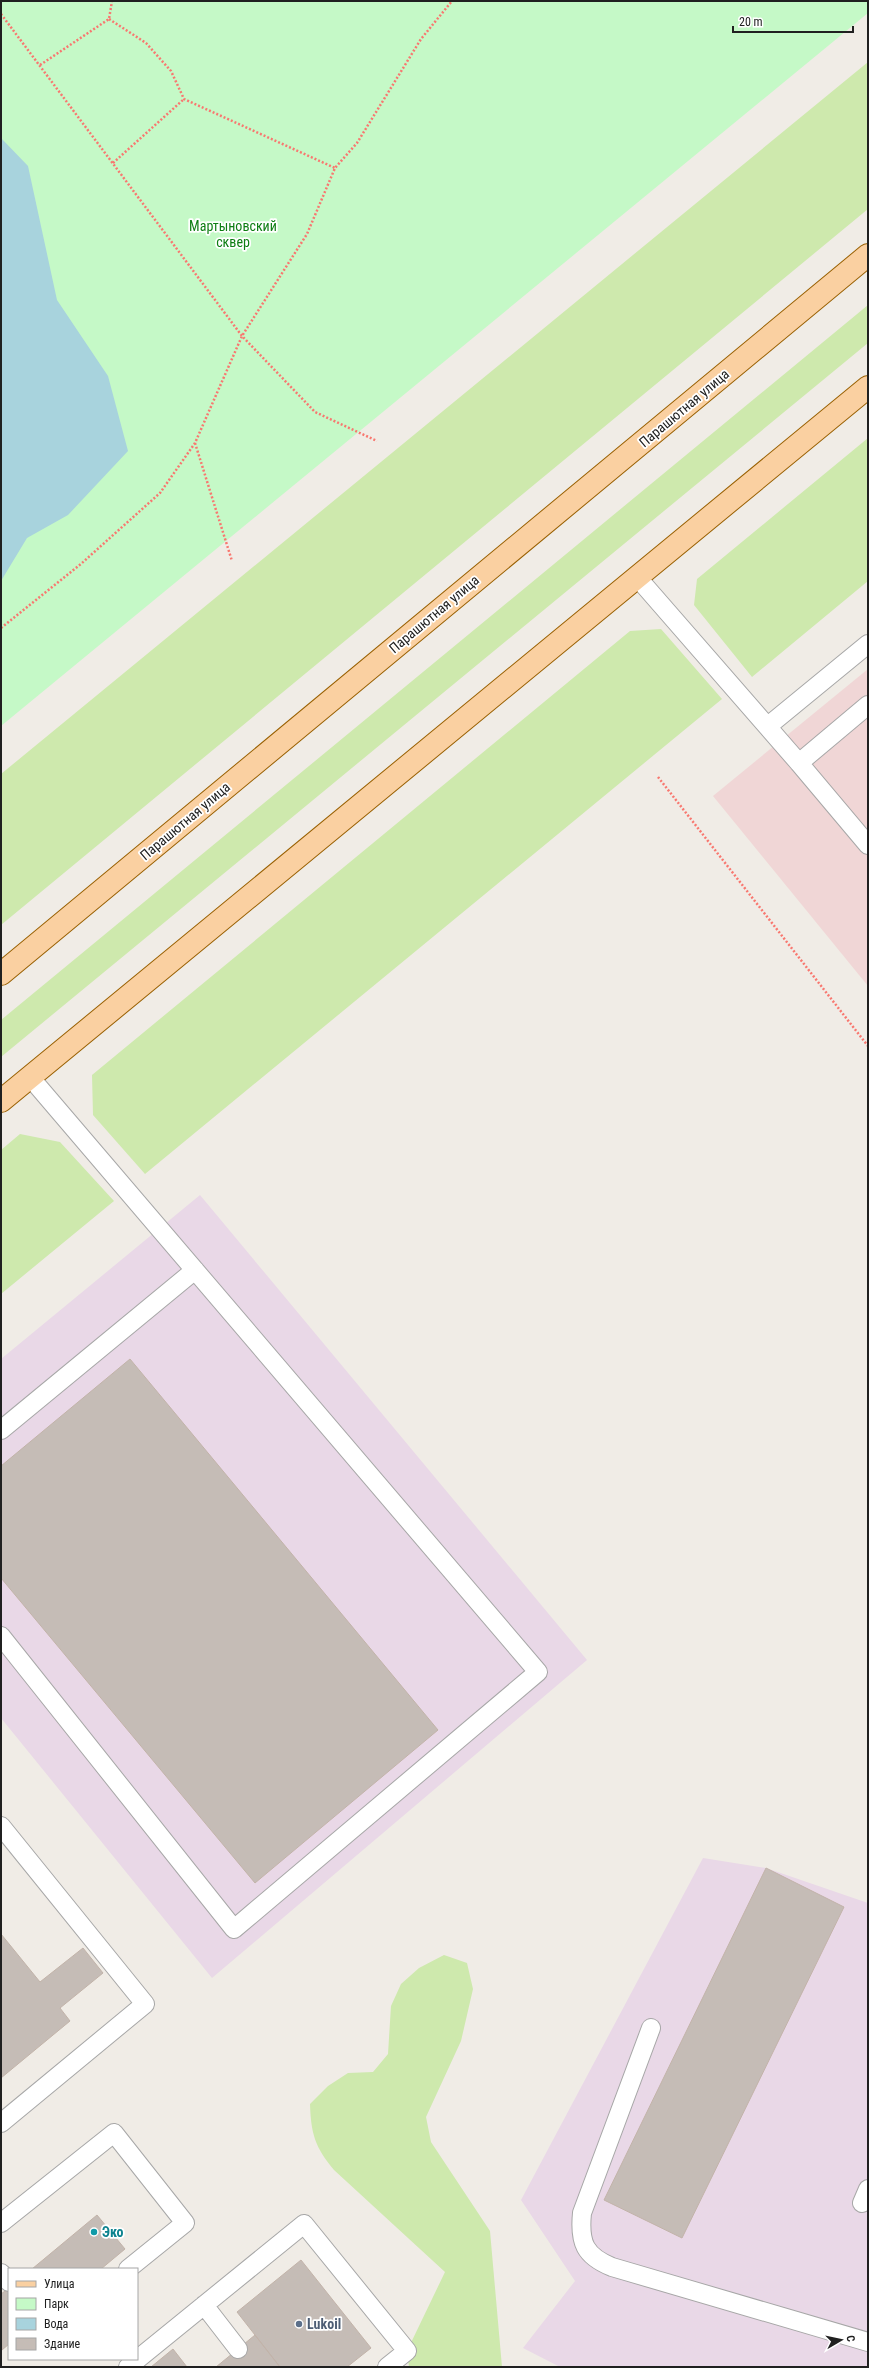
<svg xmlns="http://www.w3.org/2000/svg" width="869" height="2368" viewBox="0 0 869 2368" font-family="'Roboto Condensed',sans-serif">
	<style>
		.commercial { fill: #f0d6d6 }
		.industrial { fill: #e9d8e7 }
		.grass { fill: #cee9ad }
		.park { fill: #c5f9c7 }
		.water { fill: #a8d3dd }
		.building { fill: #c5bcb6; stroke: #c2b3a9 }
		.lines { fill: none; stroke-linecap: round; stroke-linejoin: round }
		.service-casing { stroke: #a7a7a7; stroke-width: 20 }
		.primary-casing { stroke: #996002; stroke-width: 24 }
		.path { stroke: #f87870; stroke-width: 2.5; stroke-dasharray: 2 2; stroke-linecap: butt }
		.service { stroke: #fff; stroke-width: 18 }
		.primary { stroke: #fad0a1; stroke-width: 22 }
		.culture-dot { fill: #0f9aa8; stroke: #fff; stroke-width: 1.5 }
		.service-dot { fill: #5c6f8a; stroke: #fff; stroke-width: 1.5 }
		.labels { text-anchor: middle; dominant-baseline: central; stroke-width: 3.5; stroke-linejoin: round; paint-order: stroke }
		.park-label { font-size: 14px; fill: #0d7e12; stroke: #fff }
		.street-label { font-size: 14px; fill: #202020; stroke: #fff }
		.culture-label { font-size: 14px; font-weight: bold; fill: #0d838f; stroke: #fff; text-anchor: start }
		.service-label { font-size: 14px; font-weight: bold; fill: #4e5e75; stroke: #fff; text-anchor: start }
	</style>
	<rect width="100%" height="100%" fill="#f0ece6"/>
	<path class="commercial" d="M868,669V986L713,796Z"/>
	<path class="industrial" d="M200,1195L587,1660L212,1978L1,1718V1359Z
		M703,1858L766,1868L868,1903V2367H560L523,2348L575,2281L521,2200Z"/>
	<path class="grass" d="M868,62V209L1,925V774Z
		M868,305V343L1,1057V1020Z
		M868,438V581L752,677L694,605L697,579Z
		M661,629L722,699L145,1174L93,1115L92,1075L630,631Z
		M20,1134L60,1142L114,1201L1,1294V1150Z
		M444,1955L467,1963L473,1989L461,2041L426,2117L431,2142L490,2231L502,2367H409L407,2351L445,2272L334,2170C315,2147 311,2134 310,2104L328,2086L348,2073L373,2072L388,2054L391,2006L401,1984L419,1968Z"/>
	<path class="park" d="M1,1H868V13L1,726Z"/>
	<path class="water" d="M1,138L28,166L57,300L108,376L128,451L68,515L27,538L1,581Z"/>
	<path class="building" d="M130,1359L438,1730L255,1883L1,1578V1466Z
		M766,1868L844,1907L682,2238L604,2200Z
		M1,1934L40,1982L83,1948L103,1973L60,2008L70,2021L1,2078Z
		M97,2215L125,2249L101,2269H32Z
		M301,2260L371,2348L347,2367H280L237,2312Z
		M9,2288V2344L2,2350L1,2294Z
		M255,2335L280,2367H216L238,2349Z
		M173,2349L187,2367H151Z"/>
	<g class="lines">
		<g class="service-casing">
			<path id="service" d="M637,577L799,763
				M868,705L799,763L868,845
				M768,726L868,644
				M1,1430L195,1270
				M1,1636L234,1929L538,1672L30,1077
				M1,1826L145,2004L1,2123
				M651,2028L582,2213C579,2243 585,2256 612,2267L868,2342
				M862,2203L868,2189
				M1,2223L114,2133L185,2223L128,2269
				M1,2273L9,2282
				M204,2305L238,2349
				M128,2367L304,2224L407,2351L387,2367"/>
		</g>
		<g class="primary-casing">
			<path id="primary" d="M1,974L868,255
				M1,1101L868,387"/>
		</g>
		<path class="path" d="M1,14L242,336L315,412L377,441
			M109,19L146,43L171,71L184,99L335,168
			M40,65L109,19L112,1
			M113,163L184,99
			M195,443L232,561
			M1,628L82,563L160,493L195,443L242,336L307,234L335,168L357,143L421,39L452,1
			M658,777L868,1046"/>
		<use href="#service" class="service"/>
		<use href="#primary" class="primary"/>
	</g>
	<circle class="culture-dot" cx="94" cy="2232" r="4"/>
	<circle class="service-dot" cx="299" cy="2324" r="4"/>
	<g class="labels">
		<g class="park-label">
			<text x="233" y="226">Мартыновский<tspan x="233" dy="16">сквер</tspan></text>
		</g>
		<g class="street-label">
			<text transform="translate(684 408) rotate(-40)">Парашютная улица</text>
			<text transform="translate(434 614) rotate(-40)">Парашютная улица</text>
			<text transform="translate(185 821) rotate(-40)">Парашютная улица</text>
		</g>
		<g class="culture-label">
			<text x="102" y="2232">Эко</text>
		</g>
		<g class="service-label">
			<text x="307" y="2324">Lukoil</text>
		</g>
	</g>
	<rect width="869" height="2368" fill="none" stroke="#202020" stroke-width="4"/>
	<rect x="8" y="2268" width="130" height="92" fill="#ffffff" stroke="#a6a6a6"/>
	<rect x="16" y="2281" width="20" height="6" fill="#fad0a1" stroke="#a6a6a6"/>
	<text x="44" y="2288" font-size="12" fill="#202020">Улица</text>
	<rect x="16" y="2298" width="20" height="12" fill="#c5f9c7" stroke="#a6a6a6"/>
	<text x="44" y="2308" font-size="12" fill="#202020">Парк</text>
	<rect x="16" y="2318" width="20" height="12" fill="#a8d3dd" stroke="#a6a6a6"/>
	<text x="44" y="2328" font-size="12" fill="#202020">Вода</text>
	<rect x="16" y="2338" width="20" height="12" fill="#c5bcb6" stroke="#a6a6a6"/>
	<text x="44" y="2348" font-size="12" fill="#202020">Здание</text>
	<g transform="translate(841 2340) rotate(81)" stroke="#ffffff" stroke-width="3" paint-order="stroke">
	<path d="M0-3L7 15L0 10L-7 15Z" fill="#202020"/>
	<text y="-6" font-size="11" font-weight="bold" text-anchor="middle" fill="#202020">С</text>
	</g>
	<path d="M733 26v6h120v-6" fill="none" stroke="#202020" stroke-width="2"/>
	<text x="739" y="26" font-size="12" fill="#202020" stroke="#ffffff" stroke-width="3" paint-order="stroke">20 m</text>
</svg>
